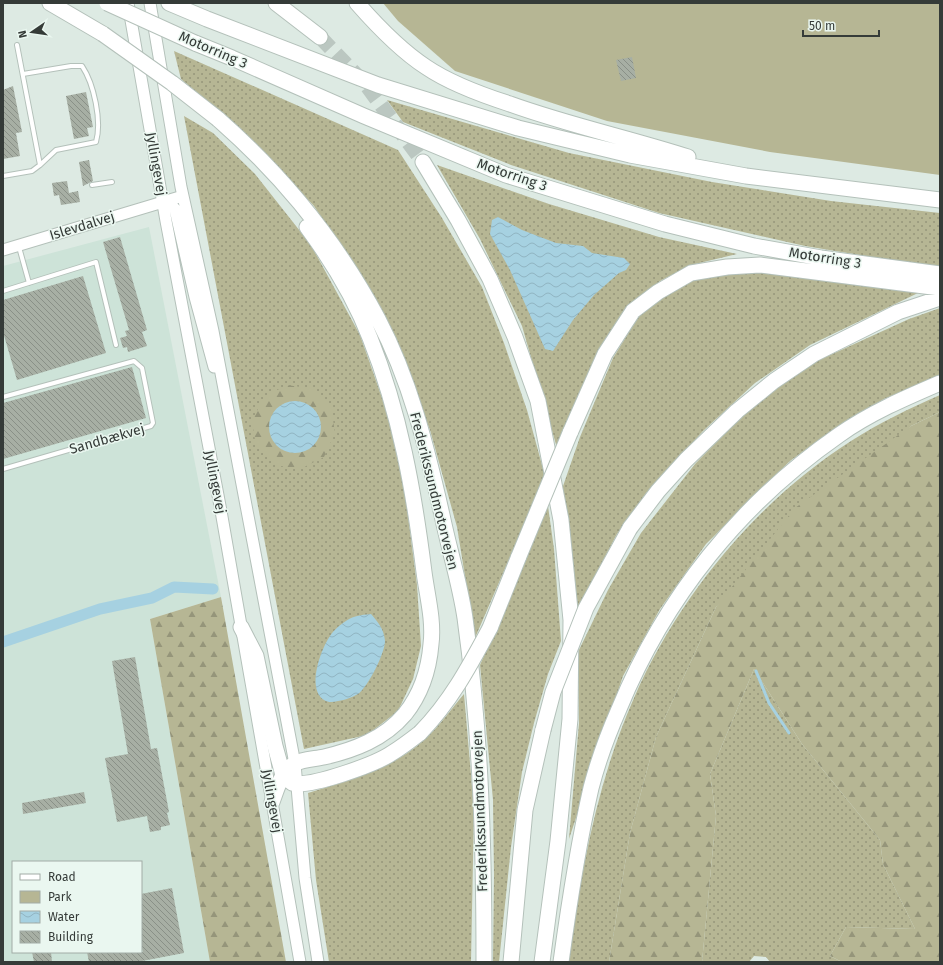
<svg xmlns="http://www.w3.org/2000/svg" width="943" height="965" viewBox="0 0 943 965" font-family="'Fira Sans',sans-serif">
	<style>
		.built { fill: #cde3d8; fill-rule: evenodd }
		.grass { fill: url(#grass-dots) }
		.forest { fill: url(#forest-firs); fill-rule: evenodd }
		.park { fill: #b6b694 }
		.water { fill: url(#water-waves) }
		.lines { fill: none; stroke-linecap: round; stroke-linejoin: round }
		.stream { stroke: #a6d1e1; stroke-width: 3 }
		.canal { stroke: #a6d1e1; stroke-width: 11 }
		.building { fill: url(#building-back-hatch) }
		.motorway-tunnel { stroke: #bbc7c1; stroke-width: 15; stroke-dasharray: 15 8; stroke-linecap: butt }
		.service-casing { stroke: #b4c1ba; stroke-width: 6 }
		.tertiary-casing { stroke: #b4c1ba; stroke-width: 13 }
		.motorway-casing { stroke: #b4c1ba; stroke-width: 17 }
		.service { stroke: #fff; stroke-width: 4 }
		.tertiary { stroke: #fff; stroke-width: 11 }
		.motorway { stroke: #fff; stroke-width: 15 }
		.motorway-bridge-casing { stroke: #b4c1ba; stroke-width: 17; stroke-linecap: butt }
		.motorway-bridge { stroke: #fff; stroke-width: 15 }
		.labels { text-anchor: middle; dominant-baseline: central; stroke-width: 3; stroke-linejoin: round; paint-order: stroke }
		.street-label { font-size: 14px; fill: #353b38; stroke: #eaf7f0 }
	</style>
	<defs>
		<pattern id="grass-dots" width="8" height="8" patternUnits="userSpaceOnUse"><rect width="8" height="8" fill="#b6b694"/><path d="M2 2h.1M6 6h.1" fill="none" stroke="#95957a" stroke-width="1.8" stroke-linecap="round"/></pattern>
		<pattern id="forest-firs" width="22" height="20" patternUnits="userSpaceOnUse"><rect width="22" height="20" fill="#b6b694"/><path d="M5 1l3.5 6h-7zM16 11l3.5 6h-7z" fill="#95957a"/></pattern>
		<pattern id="water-waves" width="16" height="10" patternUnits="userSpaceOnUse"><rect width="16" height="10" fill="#a6d1e1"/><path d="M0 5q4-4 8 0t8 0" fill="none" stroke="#90b4c2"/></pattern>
		<pattern id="building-back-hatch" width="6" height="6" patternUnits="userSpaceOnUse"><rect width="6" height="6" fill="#a7afa4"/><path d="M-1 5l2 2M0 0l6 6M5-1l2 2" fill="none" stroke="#899087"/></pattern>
	</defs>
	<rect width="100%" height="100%" fill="#ddeae3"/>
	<path class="built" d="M149,227L221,597L150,619L210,962H3V266ZM13,862H141V952H13Z"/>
	<path class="grass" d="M174,51L398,150L442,218L482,287L504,343L527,410L545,476L475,638L457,527L430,430L382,310L314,206L244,133L181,79Z
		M387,100L569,153L712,182L831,201L940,213V267L902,262L805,246L659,213L511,165L403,122Z
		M184,116L213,133L255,174L311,245L360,335L387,412L405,493L417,585L421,646L413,679L398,711L367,735L304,749Z
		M437,165L549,204L659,237L737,254L691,265L660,281L627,307L557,448L522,326L480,239Z
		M757,272L918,293L810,345L755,383L703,431L646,493L617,534L578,608L572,553L562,489L580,437L613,358L640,314L673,289L698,278Z
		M940,308V375L884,399L831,431L790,461L706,544L660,609L623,676L569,839L579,723L578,652L608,590L641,533L695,464L738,420L779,385L817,361L909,319Z
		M940,395V412L911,426L716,607L656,737L630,833L609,962H568C581,873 597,781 634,698C678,597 758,500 851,441C879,423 910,408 940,395Z
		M548,506L554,549L561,641L548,674L534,723L522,772L511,847L499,962H493L494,875L493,800L480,665Z
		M754,669L802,744L880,840L883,864L915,929L846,927L830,956L842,962H770L766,957L754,956L749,962H702L716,816L710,774Z
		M464,694L474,809L471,962H329L316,880L308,793C348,781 392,769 424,740C439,727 451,709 464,694Z"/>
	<path class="forest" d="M287,385L313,389L331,408L335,433L324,457L300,469L275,465L256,446L252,421L264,397ZM294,400L308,403L318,413L283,450L273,441L269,427Z
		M940,412V962H842L830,956L846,927L915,929L883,864L880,840L802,744L754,669L710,774L716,816L702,962H609L630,833L656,737L716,607L795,508L911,426Z
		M221,597L286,962H210L150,619Z"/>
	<path class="park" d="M383,3H940V175L770,152L607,121L455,71L398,21Z"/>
	<path class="water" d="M498,217L522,230L556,243L583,246L592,253L624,258L630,264L626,270L619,273L594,295L573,320L553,351L545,349L510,270L490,234L492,220Z
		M269 427a26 26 0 1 1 52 0a26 26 0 1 1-52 0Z
		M371,614C378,622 384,629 385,641C385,653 368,687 358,694C353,697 345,700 338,701C333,702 329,703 324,700C306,689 321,649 330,636C333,631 339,626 343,623C352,616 360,615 371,614Z"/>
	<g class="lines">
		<path class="stream" d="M756,671L769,703L789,733"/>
		<path class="canal" d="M3,642L100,609L152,598L174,587L213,589"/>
	</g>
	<path class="building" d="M632,57L636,78L621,81L616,60Z
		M13,86L22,132L16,133L20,156L3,159V90Z
		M86,92L93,127L87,128L89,136L74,139L66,96Z
		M89,160L93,181L83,186L79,162Z
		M67,181L69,193L78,191L80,202L61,205L59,195L54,196L52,183Z
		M120,237L147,330L142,332L147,346L128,352L127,347L123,348L120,338L127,336L125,331L129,330L103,242Z
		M83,276L106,353L17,380L3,332V300Z
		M132,367L146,418L3,459V403Z
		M135,657L151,749L157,748L169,812L167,813L170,825L161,827V830L150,832L147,816L117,822L105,758L128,754L112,661Z
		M84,792L86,803L23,814L22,803Z
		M172,888L184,953L137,962H89L87,952H143L141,943V894Z
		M32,952H51L52,962H34Z"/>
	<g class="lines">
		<path class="motorway-tunnel" d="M320,37L367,86L423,162"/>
		<g class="service-casing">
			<path id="service" d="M23,74L71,66H82C94,84 102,121 96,142L56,150L40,165
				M3,176L32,171L40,165L17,45
				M92,185L112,182
				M19,247L29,283
				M3,291L96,262L116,345
				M3,397L134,361L142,368L153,423L151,426L3,469"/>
		</g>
		<g class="tertiary-casing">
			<path id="tertiary" d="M128,3L166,221L221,511L300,962
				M150,3L181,187L213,331L295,764L305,878L318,962
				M162,203L170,204L175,209L195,297L214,367
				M3,250L183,196"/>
		</g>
		<g class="motorway-casing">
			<path id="motorway" d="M50,3L103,34
				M169,3L207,19L378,85L518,128L630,155L746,176L940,200
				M276,3L320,37
				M357,3C378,27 400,50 426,67C451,84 482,95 510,104C568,125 629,138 688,157
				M195,43L232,58L364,116L506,175L665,224L754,246L821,258L940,274
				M218,119C283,176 337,242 378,319C410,380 427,448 442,515C449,549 460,584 465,618C481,733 484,847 484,962
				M423,162L458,220L490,279L515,337L538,401L561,520L571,620L570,719L558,841L542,962
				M570,433L605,354L633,311L658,292L691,273L727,267L760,265L940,288
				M630,528L658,491L686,460L737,411L774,381L814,354L898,312L940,298
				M241,627L256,656L275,746L283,775L292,783C310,788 376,764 392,753C402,747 411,740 420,733
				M490,628L519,556
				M272,802C277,789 281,772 294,764C302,759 315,759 324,757C354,750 384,739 405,714C421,694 429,669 431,644C434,621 427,595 424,572C414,492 400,413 370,338C355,299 332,261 307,227
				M511,962L525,810L543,730
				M561,962C569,904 578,845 591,788C598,761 608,734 619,709C665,597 740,504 839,435C870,413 905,398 940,383"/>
		</g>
		<use href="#service" class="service"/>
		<use href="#tertiary" class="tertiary"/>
		<use href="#motorway" class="motorway"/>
		<g class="motorway-bridge-casing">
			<path id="motorway-bridge" d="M107,3L195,43
				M103,34L172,83L218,119
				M519,556L570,433
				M543,730L553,692L586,608L630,528
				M420,733C451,701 469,667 490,628"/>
		</g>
		<use href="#motorway-bridge" class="motorway-bridge"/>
	</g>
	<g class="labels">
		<g class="street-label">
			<text transform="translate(213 50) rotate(23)">Motorring 3</text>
			<text transform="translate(156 164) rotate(80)">Jyllingevej</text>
			<text transform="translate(512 175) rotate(19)">Motorring 3</text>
			<text transform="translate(82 226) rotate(-17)">Islevdalvej</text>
			<text transform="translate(825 258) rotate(9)">Motorring 3</text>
			<text transform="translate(107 439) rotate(-16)">Sandbækvej</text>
			<text transform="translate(215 482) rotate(79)">Jyllingevej</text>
			<text transform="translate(434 491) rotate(76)">Frederikssundmotorvejen</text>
			<text transform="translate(272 801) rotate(80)">Jyllingevej</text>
			<text transform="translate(480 811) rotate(-92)">Frederikssundmotorvejen</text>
		</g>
	</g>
	<rect width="943" height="965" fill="none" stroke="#353b38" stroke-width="8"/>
	<rect x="12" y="861" width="130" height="92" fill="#eaf7f0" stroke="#a2aca6"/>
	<rect x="20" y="874" width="20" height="6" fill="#ffffff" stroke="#a2aca6"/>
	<text x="48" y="881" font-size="12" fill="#353b38">Road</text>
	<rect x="20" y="891" width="20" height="12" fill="#b6b694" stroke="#a2aca6"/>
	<text x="48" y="901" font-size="12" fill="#353b38">Park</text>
	<rect x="20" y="911" width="20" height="12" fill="url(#water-waves)" stroke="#a2aca6"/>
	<text x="48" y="921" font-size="12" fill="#353b38">Water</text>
	<rect x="20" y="931" width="20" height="12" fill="url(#building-back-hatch)" stroke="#a2aca6"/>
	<text x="48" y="941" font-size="12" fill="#353b38">Building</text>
	<g transform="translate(32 32) rotate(257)" stroke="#eaf7f0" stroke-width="3" paint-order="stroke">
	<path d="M0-3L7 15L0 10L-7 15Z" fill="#353b38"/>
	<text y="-6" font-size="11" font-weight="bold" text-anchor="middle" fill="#353b38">N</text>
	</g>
	<path d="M803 30v6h76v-6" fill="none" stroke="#353b38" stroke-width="2"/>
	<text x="809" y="30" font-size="12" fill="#353b38" stroke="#eaf7f0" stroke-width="3" paint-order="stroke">50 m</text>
</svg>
